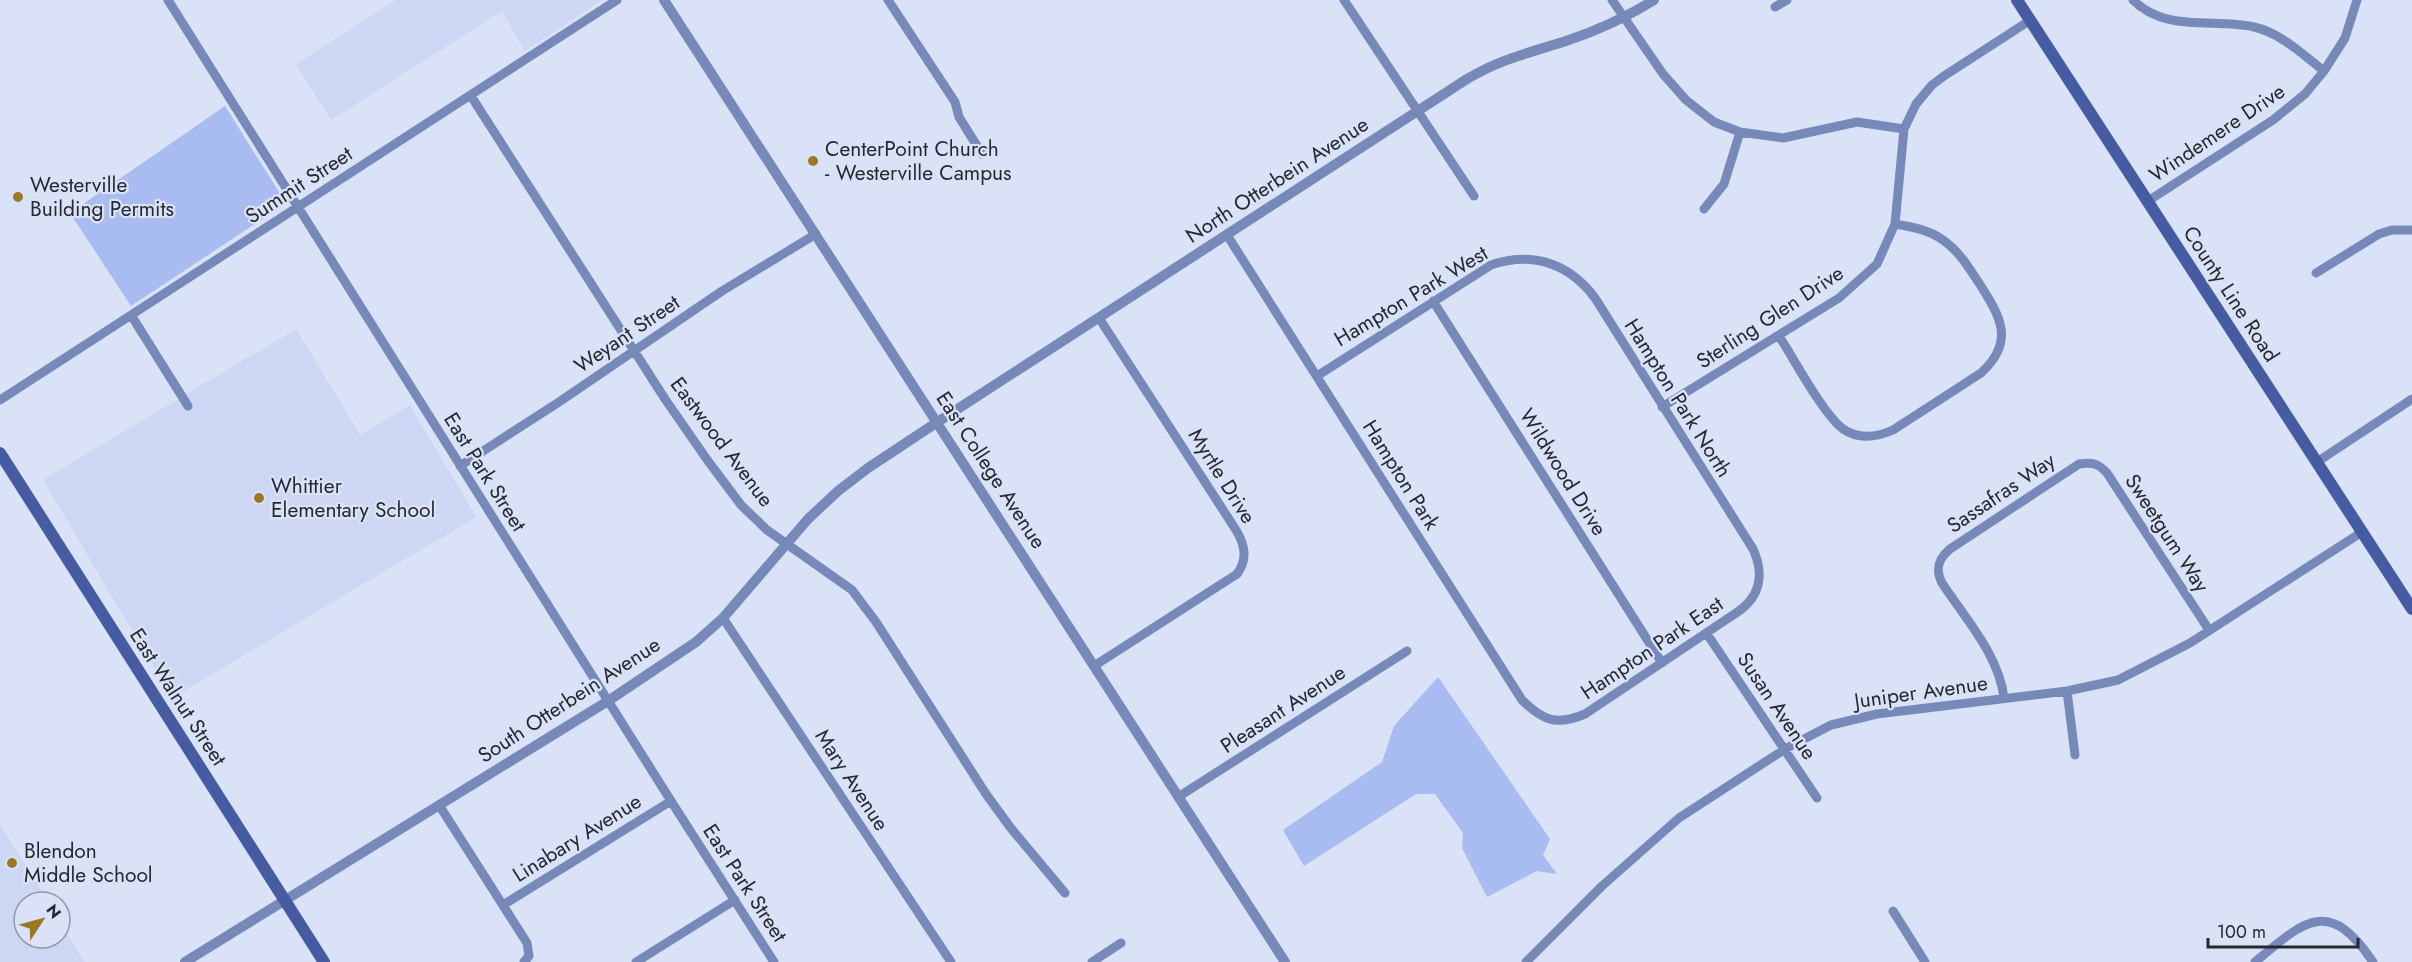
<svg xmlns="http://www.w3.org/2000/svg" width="2412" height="962" viewBox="0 0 2412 962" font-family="Jost,sans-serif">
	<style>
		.built { fill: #cdd7f3 }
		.green { fill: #a8bcf1 }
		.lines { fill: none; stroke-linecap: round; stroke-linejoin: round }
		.minor { stroke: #7789b9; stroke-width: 9 }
		.tertiary { stroke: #7789b9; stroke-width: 10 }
		.secondary { stroke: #465ca2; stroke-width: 12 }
		.poi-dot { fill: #997a23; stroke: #d9e2f7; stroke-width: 2 }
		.labels { text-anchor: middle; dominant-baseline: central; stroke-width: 4.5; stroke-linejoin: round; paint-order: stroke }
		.street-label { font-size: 21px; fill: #252830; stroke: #d9e2f7 }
		.poi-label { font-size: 21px; fill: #252830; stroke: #d9e2f7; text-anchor: start }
	</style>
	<rect width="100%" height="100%" fill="#d9e2f7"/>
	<path class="built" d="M396,0H602L525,51L502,11L331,120L296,64Z
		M296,329L360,435L410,405L476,517L172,698L43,480Z
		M0,824L48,902H24V938H60V922L84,962H0Z"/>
	<path class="green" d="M225,106L284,200L282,206L131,306L70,213Z
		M1438,677L1550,839L1543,855L1557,874L1537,871L1487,897L1462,848L1463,833L1435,794H1416L1304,866L1283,830L1382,762L1394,726Z"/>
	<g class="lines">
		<path class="minor" d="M168,0L671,801L774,962
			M888,0L955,102L959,117L982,154
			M1344,0L1474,196
			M1612,0L1663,74L1686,100L1714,122L1740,132L1783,138L1857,122L1904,129
			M2133,0C2166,33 2214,18 2254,27C2281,33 2303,55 2324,71
			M1775,7L1787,0
			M471,96L665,399L708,461L741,505L767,530L852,590L876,622L986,794L1010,827L1065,893
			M2148,201L2273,120L2305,94L2324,71L2345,38L2357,0
			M1704,209L1724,184L1740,132
			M1227,235L1522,700C1543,721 1557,726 1585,714L1739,611C1761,595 1764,573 1753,549L1595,298C1569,263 1532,251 1491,265L1317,376
			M2316,273L2379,234L2392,230H2412
			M1433,301L1662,663
			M131,315L188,406
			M1779,336C1794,359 1823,414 1843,429C1859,440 1877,437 1893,430L1981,373C2016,341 2000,316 1979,283C1969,268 1959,251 1943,240C1929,230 1913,227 1895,224
			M0,400L617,0
			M1662,407L1839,298L1877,264L1895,224L1904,129L1916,104L1932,85L1944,76L2029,21
			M2317,462L2412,399
			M460,466L559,402L722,291L816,234
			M723,618L951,962
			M1707,634L1817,798
			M1094,666L1237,574C1248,559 1245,545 1236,530L1099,318
			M2067,691L2075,755
			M2004,698C1999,655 1965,618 1942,583C1935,569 1938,559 1950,549L2079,464C2092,462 2098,463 2107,473L2209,630
			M1178,797L1407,651
			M439,805L527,943L529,956L524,962
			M503,905L671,801
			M1893,911L1925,962
			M636,962L735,900
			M1092,962L1121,943
			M1526,962L1602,886L1679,818L1785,749L1831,725L1877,714L2067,691L2118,680L2190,643L2362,532
			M2255,962C2304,921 2329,896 2373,962"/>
		<path class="tertiary" d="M664,0L1285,962
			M185,962L608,701L696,642L723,618L808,519L838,491L868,468L936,423L1467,79C1501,59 1528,53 1566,41C1596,31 1627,17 1654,0"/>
		<path class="secondary" d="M2017,0L2412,609
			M0,453L324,962"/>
	</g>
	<g class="poi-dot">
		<circle cx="813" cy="161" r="6"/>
		<circle cx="18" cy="197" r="6"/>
		<circle cx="259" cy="498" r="6"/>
		<circle cx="12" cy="863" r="6"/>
	</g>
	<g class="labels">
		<g class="street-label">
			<text transform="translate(2217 133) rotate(-34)">Windemere Drive</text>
			<text transform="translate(1277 180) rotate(-33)">North Otterbein Avenue</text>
			<text transform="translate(299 185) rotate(-33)">Summit Street</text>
			<text transform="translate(2231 294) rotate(57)">County Line Road</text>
			<text transform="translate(1411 296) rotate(-31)">Hampton Park West</text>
			<text transform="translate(1770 317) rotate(-33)">Sterling Glen Drive</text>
			<text transform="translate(627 334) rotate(-34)">Weyant Street</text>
			<text transform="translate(1678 398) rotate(58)">Hampton Park North</text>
			<text transform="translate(722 442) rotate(53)">Eastwood Avenue</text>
			<text transform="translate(991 470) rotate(57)">East College Avenue</text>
			<text transform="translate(485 472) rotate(58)">East Park Street</text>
			<text transform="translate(1563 472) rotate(58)">Wildwood Drive</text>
			<text transform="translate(1401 475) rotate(58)">Hampton Park</text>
			<text transform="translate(1222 476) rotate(58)">Myrtle Drive</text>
			<text transform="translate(2001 493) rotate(-34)">Sassafras Way</text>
			<text transform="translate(2167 533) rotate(57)">Sweetgum Way</text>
			<text transform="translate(1652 648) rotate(-34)">Hampton Park East</text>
			<text transform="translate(1921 692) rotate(-8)">Juniper Avenue</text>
			<text transform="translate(178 697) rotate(57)">East Walnut Street</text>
			<text transform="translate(569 700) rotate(-33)">South Otterbein Avenue</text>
			<text transform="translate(1777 706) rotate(56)">Susan Avenue</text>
			<text transform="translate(1283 709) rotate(-33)">Pleasant Avenue</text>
			<text transform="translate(852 780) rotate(57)">Mary Avenue</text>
			<text transform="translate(577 838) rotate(-32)">Linabary Avenue</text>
			<text transform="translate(745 883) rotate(57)">East Park Street</text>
		</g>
		<g class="poi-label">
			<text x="825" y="149">CenterPoint Church<tspan x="825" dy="24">- Westerville Campus</tspan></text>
			<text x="30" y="185">Westerville<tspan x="30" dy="24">Building Permits</tspan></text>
			<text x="271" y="486">Whittier<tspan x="271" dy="24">Elementary School</tspan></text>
			<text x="24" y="851">Blendon<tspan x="24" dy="24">Middle School</tspan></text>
		</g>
	</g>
	<g transform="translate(42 920) rotate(54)"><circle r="28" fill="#d9e2f7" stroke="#9198a7" stroke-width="1.5"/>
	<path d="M0-4.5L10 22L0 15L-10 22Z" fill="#997a23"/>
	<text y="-9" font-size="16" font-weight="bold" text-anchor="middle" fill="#252830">N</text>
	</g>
	<path d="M2208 938v9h150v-9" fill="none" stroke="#252830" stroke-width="3"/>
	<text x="2217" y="938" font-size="18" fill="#252830" stroke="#d9e2f7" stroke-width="4.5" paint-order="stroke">100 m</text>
</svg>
